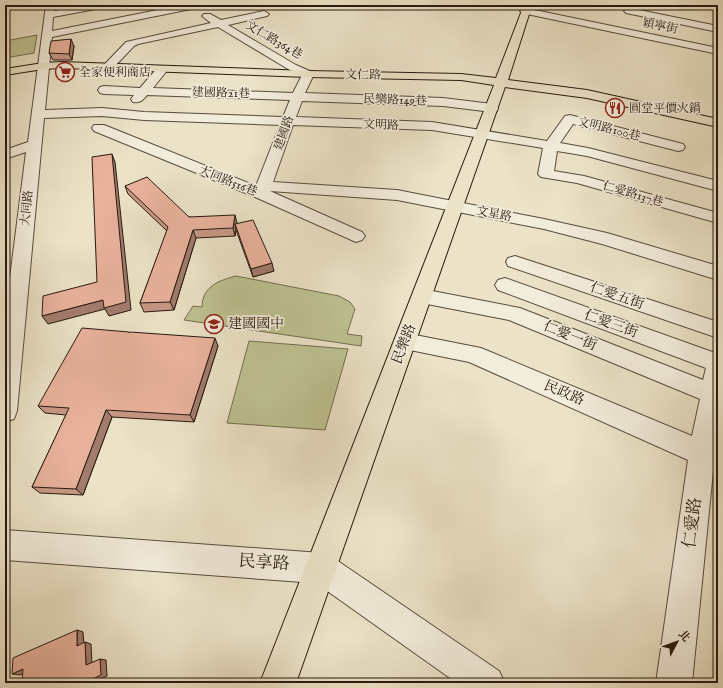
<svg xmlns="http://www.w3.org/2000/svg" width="723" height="688" viewBox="0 0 723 688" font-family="'IM FELL English','Noto Serif TC',serif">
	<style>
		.green { fill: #bec191; stroke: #726d50 }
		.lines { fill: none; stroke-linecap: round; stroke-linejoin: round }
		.minor-casing { stroke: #584b3c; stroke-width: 2 }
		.major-casing { stroke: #27190e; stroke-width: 2 }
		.minor { fill: #f2ecdb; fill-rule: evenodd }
		.major { fill: #ebe2c7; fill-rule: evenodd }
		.wall { fill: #c89886; stroke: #27190e }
		.shaded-wall { fill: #a27c6d; stroke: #27190e }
		.building { fill: #e8b19c; stroke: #27190e }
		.labels { text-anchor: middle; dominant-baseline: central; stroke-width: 3.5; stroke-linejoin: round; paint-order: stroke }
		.far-street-label { font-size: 12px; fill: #27190e; stroke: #f2ecdb }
		.far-poi-label { font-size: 12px; fill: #27190e; stroke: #f2ecdb; text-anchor: start }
		.street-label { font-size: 14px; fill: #27190e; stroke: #f2ecdb }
		.poi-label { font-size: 14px; fill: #27190e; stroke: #f2ecdb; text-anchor: start }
		.near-street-label { font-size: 17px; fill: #27190e; stroke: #f2ecdb }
	</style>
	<rect width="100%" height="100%" fill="#ebe2c7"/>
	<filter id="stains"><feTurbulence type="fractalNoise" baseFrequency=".005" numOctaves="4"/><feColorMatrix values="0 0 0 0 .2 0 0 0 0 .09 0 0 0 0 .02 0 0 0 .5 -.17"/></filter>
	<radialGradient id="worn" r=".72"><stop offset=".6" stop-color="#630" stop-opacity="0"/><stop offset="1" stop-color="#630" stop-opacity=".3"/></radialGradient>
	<path class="green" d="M37,35L34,53L5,58V41Z
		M236,276L339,296L350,302L355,309L347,334L362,336L361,346L184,320L193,306L202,307C202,287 219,280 236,276Z
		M249,341L348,349L325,430L227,423Z"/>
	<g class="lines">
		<g class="minor-casing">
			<path id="minor" d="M46,5H54V11L87,5H105L101,8L53,17L52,31L183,5H200L196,8L52,37L45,110L102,108L144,112L283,117L290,100L147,95C142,101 140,103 133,102L131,99L134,95L104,94L100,93L98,90L100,87L104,86L140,88L159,66H167L169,68L153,88L293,93L302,75L288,69L218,27L138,44L134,46L113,68H105L103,66L126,42L211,23L202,16L204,14H210L221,20L264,11L269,14L267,16L228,25L296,65L312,72L314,74L305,93L443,98L492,104L497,105L498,108L497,111L492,112L443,106L302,101L296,117L432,122L547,141L565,116L570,115L683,144L685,147L683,150L678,151L573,124L560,143L588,148L718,181V191L587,156L557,151L554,171L584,176L718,213V223L577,183L541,177L538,174L543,148L432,130L293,125L273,182L397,190L544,219L607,233L718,266V280L602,244L544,229L397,200L270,191L362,232L365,236L362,240L356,242L255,197L94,131L92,128L94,125H104L256,186L280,125L144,120L102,116L44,118L17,411L14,419L5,422V317L26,152L5,159V150L28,142Z
				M525,8L718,48V54L522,13L520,11Z
				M629,8L718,26V32L626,13L624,11Z
				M515,256L718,322V338L508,266L506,262L508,258Z
				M505,278L718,354V435L716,447H718V472L713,471L692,683H656L688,460L469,362L405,349L397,347L394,341L397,335L405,333L481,348L692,436L700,399L509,320L422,303L415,301L412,296L415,291L422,289L520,308L703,380L706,368L498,290L495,285L498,280Z
				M5,530L321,553L332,557L499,671L505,683H457L316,583L5,560Z"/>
		</g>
		<g class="major-casing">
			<path id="major" d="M524,5H532L508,80L587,90L718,119V127L587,98L505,87L296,683H260L494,85L461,80L308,77L62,68L43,69L5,75V69L43,63L62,62L308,71L461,74L496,78Z"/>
		</g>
		<use href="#minor" class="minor"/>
		<use href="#major" class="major"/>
	</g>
	<path class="wall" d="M74,46L72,60H53L49,53Z
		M125,186L189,217L237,224L274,271L253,277L236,230L235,236L196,238L174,310L144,312L140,303L167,231L128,194Z
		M218,346L194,422L112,417L83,495L40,493L32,487L66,415L45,413L38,406Z"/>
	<path class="shaded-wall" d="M71,39L74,46L72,60L69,54Z
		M112,154L115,162L131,310L109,316L105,309L48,324L42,316L103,300Z
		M235,215L237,223V229L235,224L236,230L235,236L233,228Z
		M193,230L196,238L174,310L170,302Z
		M272,263L274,271L253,277L251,269Z
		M215,338L218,346L194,422L190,415Z
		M106,410L112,417L83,495L76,489Z
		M77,630L83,632L84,647L77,646Z
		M85,642L91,644L92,666L86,665Z
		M100,659L106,660L107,676L91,683H84Z
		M23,669L30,670L20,675L12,674Z"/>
	<path class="building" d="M71,39L69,54L49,53L51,41Z
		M112,154L126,302L104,308L103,300L42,316L43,296L97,282L92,157Z
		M147,177L189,217L235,215L233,228L193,230L170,302L140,303L168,227L125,186Z
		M253,220L272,263L251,269L235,224Z
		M82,328L129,332V333L130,332L215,338L190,415L106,410L76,489L32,487L69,408L38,406Z
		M77,630V646L85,642L86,665L100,659L101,675L84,683H22L23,669L12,674L13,658Z"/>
	<defs>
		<g id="supermarket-ring" transform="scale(1)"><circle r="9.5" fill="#f2ecdb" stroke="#8f2418" stroke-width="1.5"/><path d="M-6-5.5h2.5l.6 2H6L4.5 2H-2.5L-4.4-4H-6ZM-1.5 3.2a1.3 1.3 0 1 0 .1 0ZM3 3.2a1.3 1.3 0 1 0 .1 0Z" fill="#8f2418"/></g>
		<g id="restaurant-ring" transform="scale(1)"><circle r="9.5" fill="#f2ecdb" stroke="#8f2418" stroke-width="1.5"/><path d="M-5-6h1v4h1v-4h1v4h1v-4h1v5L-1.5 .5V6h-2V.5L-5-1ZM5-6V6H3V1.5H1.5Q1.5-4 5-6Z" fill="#8f2418"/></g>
		<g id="school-ring" transform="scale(1)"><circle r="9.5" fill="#f2ecdb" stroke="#8f2418" stroke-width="1.5"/><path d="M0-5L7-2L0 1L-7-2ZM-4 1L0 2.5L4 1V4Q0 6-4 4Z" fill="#8f2418"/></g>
	</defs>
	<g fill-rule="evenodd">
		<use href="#supermarket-ring" x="65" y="72"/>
		<use href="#restaurant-ring" x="615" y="108"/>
		<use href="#school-ring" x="214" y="324"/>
	</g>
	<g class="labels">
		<g class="far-street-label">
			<text transform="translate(660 26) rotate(12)">穎寧街</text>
			<text transform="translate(274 40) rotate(30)">文仁路364巷</text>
			<text transform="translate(363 75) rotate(1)">文仁路</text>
			<text transform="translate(221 93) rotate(2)">建國路21巷</text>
			<text transform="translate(395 100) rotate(2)">民樂路149巷</text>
			<text transform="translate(381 125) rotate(2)">文明路</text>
			<text transform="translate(609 129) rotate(14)">文明路100巷</text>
			<text transform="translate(284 133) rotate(-70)">建國路</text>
			<text transform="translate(228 181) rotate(22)">大同路516巷</text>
			<text transform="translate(633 194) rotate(16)">仁愛路137巷</text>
			<text transform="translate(27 208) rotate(-84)">大同路</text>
			<text transform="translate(494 214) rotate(11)">文星路</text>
		</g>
		<g class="far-poi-label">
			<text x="79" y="72">全家便利商店</text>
			<text x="629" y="108">圓堂平價火鍋</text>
		</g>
		<g class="street-label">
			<text transform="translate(617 296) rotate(19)">仁愛五街</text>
			<text transform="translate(611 324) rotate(20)">仁愛三街</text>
			<text transform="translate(570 336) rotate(22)">仁愛一街</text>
			<text transform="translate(404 344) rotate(-69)">民樂路</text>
			<text transform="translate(564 393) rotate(23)">民政路</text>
		</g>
		<g class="poi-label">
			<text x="228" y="324">建國國中</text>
		</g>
		<g class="near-street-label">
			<text transform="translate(693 523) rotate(-83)">仁愛路</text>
			<text transform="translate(264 563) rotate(4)">民享路</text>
		</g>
	</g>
	<rect width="723" height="688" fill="none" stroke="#ebe2c7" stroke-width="20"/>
	<rect x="6" y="6" width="711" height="676" fill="none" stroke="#27190e" stroke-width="2"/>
	<rect x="10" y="10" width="703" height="668" fill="none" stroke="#27190e"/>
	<g transform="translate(677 642) rotate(49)" stroke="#f2ecdb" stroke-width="3" paint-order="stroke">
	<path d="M0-3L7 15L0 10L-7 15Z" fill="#27190e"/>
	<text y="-6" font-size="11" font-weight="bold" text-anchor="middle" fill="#27190e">北</text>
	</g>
	<rect width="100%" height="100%" filter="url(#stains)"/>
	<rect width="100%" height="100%" fill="url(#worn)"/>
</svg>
